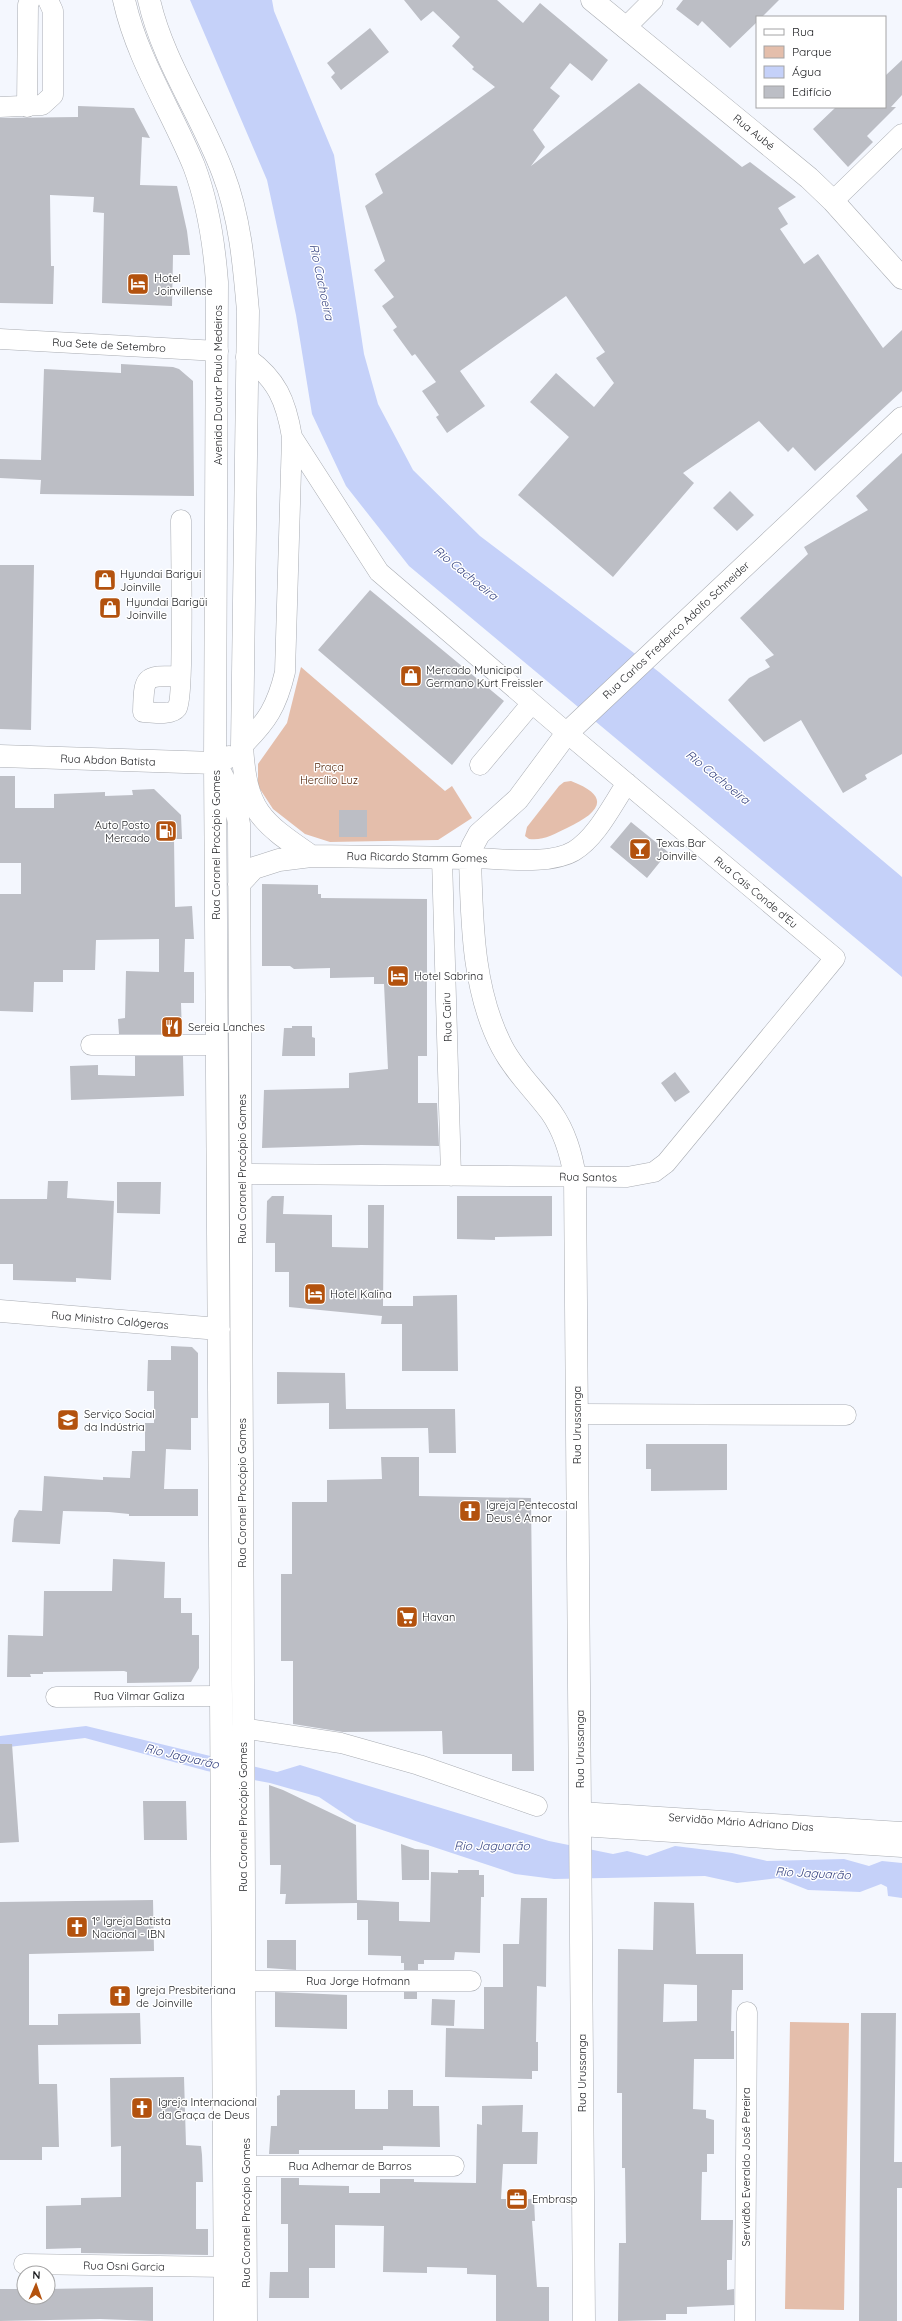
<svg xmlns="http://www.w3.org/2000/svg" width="902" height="2321" viewBox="0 0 902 2321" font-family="Quicksand,sans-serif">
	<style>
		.green { fill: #e4beab }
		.water { fill: #c5d1f9 }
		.building { fill: #bcbec5; fill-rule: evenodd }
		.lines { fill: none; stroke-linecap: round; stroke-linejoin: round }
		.minor-casing { stroke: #a9acb2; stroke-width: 21 }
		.major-casing { stroke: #a9acb2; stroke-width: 23 }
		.minor { stroke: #fff; stroke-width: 20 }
		.major { stroke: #fff; stroke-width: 22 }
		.labels { text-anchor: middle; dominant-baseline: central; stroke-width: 3; stroke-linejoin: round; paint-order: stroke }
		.street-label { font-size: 11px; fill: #1b1c1f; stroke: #fff }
		.poi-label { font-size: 11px; fill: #1b1c1f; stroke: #fff; text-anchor: start }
		.park-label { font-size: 11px; fill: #4e1e00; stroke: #fff }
		.water-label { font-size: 12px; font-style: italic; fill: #384582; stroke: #fff }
	</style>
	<rect width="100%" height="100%" fill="#f4f7fe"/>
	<path class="green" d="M301,667L445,791L452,786L472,818L438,840L330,842L305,834L273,809L258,786V764L287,723Z
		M571,781C613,797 599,813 567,828C554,834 543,841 529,839L525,836L527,827L559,786L564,782Z
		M790,2022L849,2023L844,2310L785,2309Z"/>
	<path class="water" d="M190,0H272L274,11L334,155L364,354L378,404L413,470L480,536L659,672L902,877V977L409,566L346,486L312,414L296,315L267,180Z
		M86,1726L277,1772L300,1765L549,1841L613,1854L627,1851L647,1856L675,1846L732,1853L767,1861L844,1859L869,1866L882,1861L902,1863V1898L888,1896L887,1887L881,1884L860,1892L808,1890L778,1878L737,1883L705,1876L554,1879L515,1874L355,1821L319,1797L270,1783L207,1771L85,1738L0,1748V1736Z"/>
	<path class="building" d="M404,0H497L523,23L540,3L608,60L592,81L570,63L550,88L560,96L533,130L545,147L531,166L639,83L742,167L750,162L796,197L778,208L788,224L780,229L804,264L818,254L883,348L902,330V391L815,471L793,447L788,452L759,421L683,473L694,483L613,577L518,495L569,437L530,402L556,373L594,407L614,383L596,358L605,352L566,296L460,371L485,406L447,433L436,417L439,415L422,391L436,382L415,354L412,356L393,330L397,327L382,306L394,297L374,270L385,261L365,206L383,193L375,174L495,87L472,69L474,67L452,46L460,37L433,11L421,21Z
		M683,0H779L762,17H757V22L730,48L702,21L698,26L676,9Z
		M370,28L389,52L341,90L331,77L335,73L327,63Z
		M902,60V95L891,107H896L867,136L873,142L848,167L813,129L836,107H885V76Z
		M78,106L134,108L150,138L142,137L140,185L177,186L187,231L190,255H173L172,306L102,303L104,213L93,212L94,197L50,195L51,266H54L53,304L0,303V118L78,117Z
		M121,364L173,367L179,369L193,381L194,496L40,494L41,480L0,478V459L41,460L44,369L121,373Z
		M902,453V754L865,775L867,779L843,793L801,720L764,742L728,700L749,678L770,667L765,660L774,655L740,618L808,554L804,547L868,510L856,496Z
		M730,491L754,515L737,531L713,508Z
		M0,565H34L31,730L0,729Z
		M370,590L504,701L452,765L318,650Z
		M0,776H15V808H54V794L105,792V796L133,795L132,790L154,789L181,815L182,839H174L175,907L192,906L194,939H185L184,972H194V1003H181L182,1034H119L118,1019L125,1018L126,971L159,972V939L96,940L95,970H63V982H34L33,1012L0,1011V894H21V863H0Z
		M339,810H367V837H339Z
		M631,822L668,852L647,878L610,847Z
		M262,884L318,885V894H321V898L427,899V1056H418V1103H437L439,1146L361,1145L262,1148L264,1090L349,1088V1073L388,1069L384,984H374V977L330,978V968L294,969L290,966H262Z
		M292,1026H312V1037L315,1038V1056H282L284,1028H292Z
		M135,1056H183L184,1096L71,1100L70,1066L98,1065V1075L135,1076Z
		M675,1072L690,1092L675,1102L661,1083Z
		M48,1181H68L67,1198L114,1201L111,1280L76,1278V1282L13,1280V1264H0V1199H47Z
		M117,1182H161L160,1214L117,1213Z
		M272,1196H284L283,1214L332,1215V1247L368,1248V1205H384L383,1306H413V1296L457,1295L458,1371H402V1324H381L382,1316L289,1307V1272H275V1243H266L267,1201Z
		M457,1196H552V1236L495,1237V1240L457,1239Z
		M171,1346L192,1347L198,1353V1418H191V1450L166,1449L164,1489H198V1516H129V1514L109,1512L63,1511L60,1544L12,1542L14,1519L19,1510L42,1511L44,1476L103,1480V1477L130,1478L132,1451H145V1423H154V1391H147L148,1360H171Z
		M277,1372L345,1373L346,1409H455L456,1453H429L428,1428L329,1429V1403L277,1404Z
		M646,1444H727V1490L651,1491V1469H646Z
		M381,1457H419V1496L531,1498L534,1771H512V1754H443L442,1731L343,1732L293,1724V1661H281V1574H292V1502H327V1480L382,1479Z
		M113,1559L165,1562L164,1598H181V1613H192V1635H199V1668L191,1682L127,1683V1672L124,1671L43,1672V1674H30L31,1677H7L8,1635L43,1636L44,1591H112Z
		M0,1744H12L19,1842L0,1843Z
		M269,1785L283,1790L356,1825L357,1900L399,1902V1921L430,1922L431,1872L458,1873V1870H479V1875H484V1897H481L480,1953L455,1952L454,1960H424V1964H418V1970H404V1963H401V1956L368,1955V1920H357V1903L285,1904L286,1894H280L281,1865H270Z
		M143,1801H186L187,1840H144Z
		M401,1844L415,1849L429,1850V1880H402Z
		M521,1898H547L546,1987L537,1986L536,2042H538V2071H532V2079L445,2077L446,2028L484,2029V1987H503V1944H519Z
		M153,1900L154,1951L29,1954V2025H58V2014L140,2013L141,2044L38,2045L39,2084H57L59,2147H42V2160H0V1902Z
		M654,1902L694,1903L696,1954H743V1990H732L731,2031H734V2059H694L693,2109L706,2110V2118L714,2120V2154H707V2172H702L701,2220H733L732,2260H727V2290L734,2289V2305L687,2307V2314H666V2320L618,2321L619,2243H626L625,2168H622V2093H617L618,1949L653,1950ZM664,1984L697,1985V2021L663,2022Z
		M267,1940H296V1970L267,1968Z
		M275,1992L347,1995V2029L275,2027Z
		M404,1992H417V1999H404Z
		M432,1999L455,2000L454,2026L431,2025Z
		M861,2013H896L894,2162H902V2188H897V2321H859Z
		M184,2077L186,2145L201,2146L202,2155L203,2182H196V2229H208V2255L81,2253V2248L46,2249V2206L81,2205V2198L121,2197V2146L111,2147L110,2078Z
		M280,2090H355V2109H388V2090H413V2106H439L440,2147L383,2146V2150H299V2154H269L271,2126H277V2096L280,2095Z
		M523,2105L522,2132H538L537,2164H503L501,2199H534L535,2221H532L537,2287H549V2321H496V2275L467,2274V2268L427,2267V2273L383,2272L384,2226L335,2225V2268H309V2298H269L270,2272H288V2224H281V2178H299V2185L349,2186V2193H380V2179H414V2182L476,2183L477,2124L482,2125V2106Z
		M153,2287V2321L100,2319L0,2321V2289H24V2297H48V2289Z"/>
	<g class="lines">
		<g class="minor-casing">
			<path id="minor" d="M625,28L653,0
				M0,107L42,105L53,95V11L48,0
				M27,107L28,5L30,0
				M833,201L902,134
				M0,339L218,351
				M180,676C144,676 144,675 143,712C152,712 171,716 177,708C184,698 181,544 181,520
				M242,746C267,722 277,706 285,672L292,437C286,401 277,379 246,357
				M480,765L532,703
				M442,858L451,1176
				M470,858C499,858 549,866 574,851C597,837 612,805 627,783
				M91,1045H217
				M242,1174L627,1177L654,1172L666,1163L835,958L567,733L379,572L292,437
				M577,1414L846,1415
				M56,1697L222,1696
				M242,1728L341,1743L419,1765L537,1806
				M580,1812L902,1832
				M580,1826L902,1847
				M244,1981H471
				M246,2166H454
				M24,2264L225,2267
				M745,2321L747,2012"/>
		</g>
		<g class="major-casing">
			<path id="major" d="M124,0C137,59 171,110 194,166C208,203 214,243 217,282L215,763L225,2321
				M149,0C163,62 201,114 223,173C240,217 244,265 248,311L242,746C246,811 260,821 311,856
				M592,0L809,178L833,201L902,278
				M0,756L215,763L229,757
				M218,768C228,786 236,803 239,824L246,2321
				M239,884L254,868L279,860L311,856L470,858
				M0,1311L219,1329
				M584,2321L575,1177C571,1153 565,1132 551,1112C535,1090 515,1072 502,1047C472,989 472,921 470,858L472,847L479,834L518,799L567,733L902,418"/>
		</g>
		<use href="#minor" class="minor"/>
		<use href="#major" class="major"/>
	</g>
	<defs>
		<g id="hotel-square" transform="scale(1.15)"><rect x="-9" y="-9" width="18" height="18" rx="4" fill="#b3520e" stroke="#fff"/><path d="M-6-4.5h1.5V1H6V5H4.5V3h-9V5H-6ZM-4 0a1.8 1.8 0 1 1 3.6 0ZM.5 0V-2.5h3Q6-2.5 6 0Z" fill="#fff"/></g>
		<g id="shop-square" transform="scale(1.15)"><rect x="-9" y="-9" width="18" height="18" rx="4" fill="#b3520e" stroke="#fff"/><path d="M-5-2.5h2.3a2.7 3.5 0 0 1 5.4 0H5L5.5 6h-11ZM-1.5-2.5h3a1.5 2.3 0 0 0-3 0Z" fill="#fff"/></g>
		<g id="fuel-square" transform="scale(1.15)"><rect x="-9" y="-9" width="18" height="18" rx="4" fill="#b3520e" stroke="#fff"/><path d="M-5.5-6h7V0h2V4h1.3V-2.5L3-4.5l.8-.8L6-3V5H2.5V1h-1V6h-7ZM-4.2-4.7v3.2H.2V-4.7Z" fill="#fff"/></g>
		<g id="bar-square" transform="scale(1.15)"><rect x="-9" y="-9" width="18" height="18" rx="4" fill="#b3520e" stroke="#fff"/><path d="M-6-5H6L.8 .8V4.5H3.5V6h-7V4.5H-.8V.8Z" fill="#fff"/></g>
		<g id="restaurant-square" transform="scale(1.15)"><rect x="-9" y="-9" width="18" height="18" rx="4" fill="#b3520e" stroke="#fff"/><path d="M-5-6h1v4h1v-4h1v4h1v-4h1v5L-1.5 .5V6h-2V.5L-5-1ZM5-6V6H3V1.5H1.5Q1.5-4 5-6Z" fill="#fff"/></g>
		<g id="university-square" transform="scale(1.15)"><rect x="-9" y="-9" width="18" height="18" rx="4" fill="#b3520e" stroke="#fff"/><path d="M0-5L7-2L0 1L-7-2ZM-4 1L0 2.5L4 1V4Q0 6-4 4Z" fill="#fff"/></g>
		<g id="church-square" transform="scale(1.15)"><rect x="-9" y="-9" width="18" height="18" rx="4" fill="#b3520e" stroke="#fff"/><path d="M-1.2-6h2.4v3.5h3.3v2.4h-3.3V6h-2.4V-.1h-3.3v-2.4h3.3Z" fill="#fff"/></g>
		<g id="supermarket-square" transform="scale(1.15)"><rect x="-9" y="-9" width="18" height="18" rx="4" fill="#b3520e" stroke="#fff"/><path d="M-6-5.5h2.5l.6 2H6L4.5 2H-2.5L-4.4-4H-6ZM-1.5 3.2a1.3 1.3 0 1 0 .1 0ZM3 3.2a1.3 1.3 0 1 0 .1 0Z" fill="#fff"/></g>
		<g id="office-square" transform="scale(1.15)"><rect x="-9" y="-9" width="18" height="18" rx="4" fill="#b3520e" stroke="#fff"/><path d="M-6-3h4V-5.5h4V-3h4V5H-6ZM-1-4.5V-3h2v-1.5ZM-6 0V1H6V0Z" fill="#fff"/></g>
	</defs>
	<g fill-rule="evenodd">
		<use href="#hotel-square" x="138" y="284"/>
		<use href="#shop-square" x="105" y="580"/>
		<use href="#shop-square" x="110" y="608"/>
		<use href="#shop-square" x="411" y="676"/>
		<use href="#fuel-square" x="166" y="831"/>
		<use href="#bar-square" x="640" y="849"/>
		<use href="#hotel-square" x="398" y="976"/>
		<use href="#restaurant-square" x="172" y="1027"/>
		<use href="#hotel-square" x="315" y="1294"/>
		<use href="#university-square" x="68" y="1420"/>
		<use href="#church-square" x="470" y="1511"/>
		<use href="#supermarket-square" x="407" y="1617"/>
		<use href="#church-square" x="77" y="1927"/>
		<use href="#church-square" x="120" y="1996"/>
		<use href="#church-square" x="142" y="2108"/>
		<use href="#office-square" x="517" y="2199"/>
	</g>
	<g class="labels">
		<g class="street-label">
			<text transform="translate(754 132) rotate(39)">Rua Aubé</text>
			<text transform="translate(109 345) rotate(3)">Rua Sete de Setembro</text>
			<text transform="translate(218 385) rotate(-90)">Avenida Doutor Paulo Medeiros</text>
			<text transform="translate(676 630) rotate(-43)">Rua Carlos Frederico Adolfo Schneider</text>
			<text transform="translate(108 760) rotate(2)">Rua Abdon Batista</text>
			<text transform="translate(216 845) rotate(-90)">Rua Coronel Procópio Gomes</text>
			<text transform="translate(417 857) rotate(1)">Rua Ricardo Stamm Gomes</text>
			<text transform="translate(756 892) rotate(40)">Rua Cais Conde d'Eu</text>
			<text transform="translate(447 1017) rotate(-92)">Rua Cairu</text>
			<text transform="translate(242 1169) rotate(-90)">Rua Coronel Procópio Gomes</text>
			<text transform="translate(588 1177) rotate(1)">Rua Santos</text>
			<text transform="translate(110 1320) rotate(5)">Rua Ministro Calógeras</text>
			<text transform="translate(577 1425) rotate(-90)">Rua Urussanga</text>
			<text transform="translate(242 1493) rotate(-90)">Rua Coronel Procópio Gomes</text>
			<text x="139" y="1696">Rua Vilmar Galiza</text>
			<text transform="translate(580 1749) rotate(-90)">Rua Urussanga</text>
			<text transform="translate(243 1817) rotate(-90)">Rua Coronel Procópio Gomes</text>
			<text transform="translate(741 1822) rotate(4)">Servidão Mário Adriano Dias</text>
			<text x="358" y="1981">Rua Jorge Hofmann</text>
			<text transform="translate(582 2073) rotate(-90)">Rua Urussanga</text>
			<text x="350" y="2166">Rua Adhemar de Barros</text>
			<text transform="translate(746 2167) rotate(-90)">Servidão Everaldo José Pereira</text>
			<text transform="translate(246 2213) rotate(-90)">Rua Coronel Procópio Gomes</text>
			<text transform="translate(124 2266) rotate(1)">Rua Osni Garcia</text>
		</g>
		<g class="poi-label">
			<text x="154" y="278">Hotel<tspan x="154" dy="13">Joinvillense</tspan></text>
			<text x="120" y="574">Hyundai Barigui<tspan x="120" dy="13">Joinville</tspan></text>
			<text x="126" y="602">Hyundai Barigüi<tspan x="126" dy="13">Joinville</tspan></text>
			<text x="426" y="670">Mercado Municipal<tspan x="426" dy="13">Germano Kurt Freissler</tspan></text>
			<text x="150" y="825" text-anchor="end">Auto Posto<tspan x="150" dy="13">Mercado</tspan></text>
			<text x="656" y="843">Texas Bar<tspan x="656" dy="13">Joinville</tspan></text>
			<text x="414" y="976">Hotel Sabrina</text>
			<text x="188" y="1027">Sereia Lanches</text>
			<text x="330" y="1294">Hotel Kalina</text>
			<text x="84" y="1414">Serviço Social<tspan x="84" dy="13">da Indústria</tspan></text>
			<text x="486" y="1505">Igreja Pentecostal<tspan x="486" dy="13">Deus é Amor</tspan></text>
			<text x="422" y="1617">Havan</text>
			<text x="92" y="1921">1ª Igreja Batista<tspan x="92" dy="13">Nacional - IBN</tspan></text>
			<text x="136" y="1990">Igreja Presbiteriana<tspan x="136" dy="13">de Joinville</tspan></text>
			<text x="158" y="2102">Igreja Internacional<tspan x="158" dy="13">da Graça de Deus</tspan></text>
			<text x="532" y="2199">Embrasp</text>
		</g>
		<g class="park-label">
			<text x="329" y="767">Praça<tspan x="329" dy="13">Hercílio Luz</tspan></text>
		</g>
		<g class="water-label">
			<text transform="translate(322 282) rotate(78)">Rio Cachoeira</text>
			<text transform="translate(466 573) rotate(39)">Rio Cachoeira</text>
			<text transform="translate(718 777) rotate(39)">Rio Cachoeira</text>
			<text transform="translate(182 1756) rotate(13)">Rio Jaguarão</text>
			<text x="492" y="1845">Rio Jaguarão</text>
			<text transform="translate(813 1873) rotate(3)">Rio Jaguarão</text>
		</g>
	</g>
	<rect x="756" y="16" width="130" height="92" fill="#ffffff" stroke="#a4a4a5"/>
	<rect x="764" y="29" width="20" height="6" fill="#ffffff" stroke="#a4a4a5"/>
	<text x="792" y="36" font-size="12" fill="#1b1c1f">Rua</text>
	<rect x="764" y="46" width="20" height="12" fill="#e4beab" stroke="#a4a4a5"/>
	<text x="792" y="56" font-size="12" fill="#1b1c1f">Parque</text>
	<rect x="764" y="66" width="20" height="12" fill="#c5d1f9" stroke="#a4a4a5"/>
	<text x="792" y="76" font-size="12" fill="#1b1c1f">Água</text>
	<rect x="764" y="86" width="20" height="12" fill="#bcbec5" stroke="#a4a4a5"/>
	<text x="792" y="96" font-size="12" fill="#1b1c1f">Edifício</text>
	<g transform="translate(36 2285) rotate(2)"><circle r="19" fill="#ffffff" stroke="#a4a4a5"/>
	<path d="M0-3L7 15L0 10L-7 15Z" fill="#b3520e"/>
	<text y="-6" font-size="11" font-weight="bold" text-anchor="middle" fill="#1b1c1f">N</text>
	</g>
</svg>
